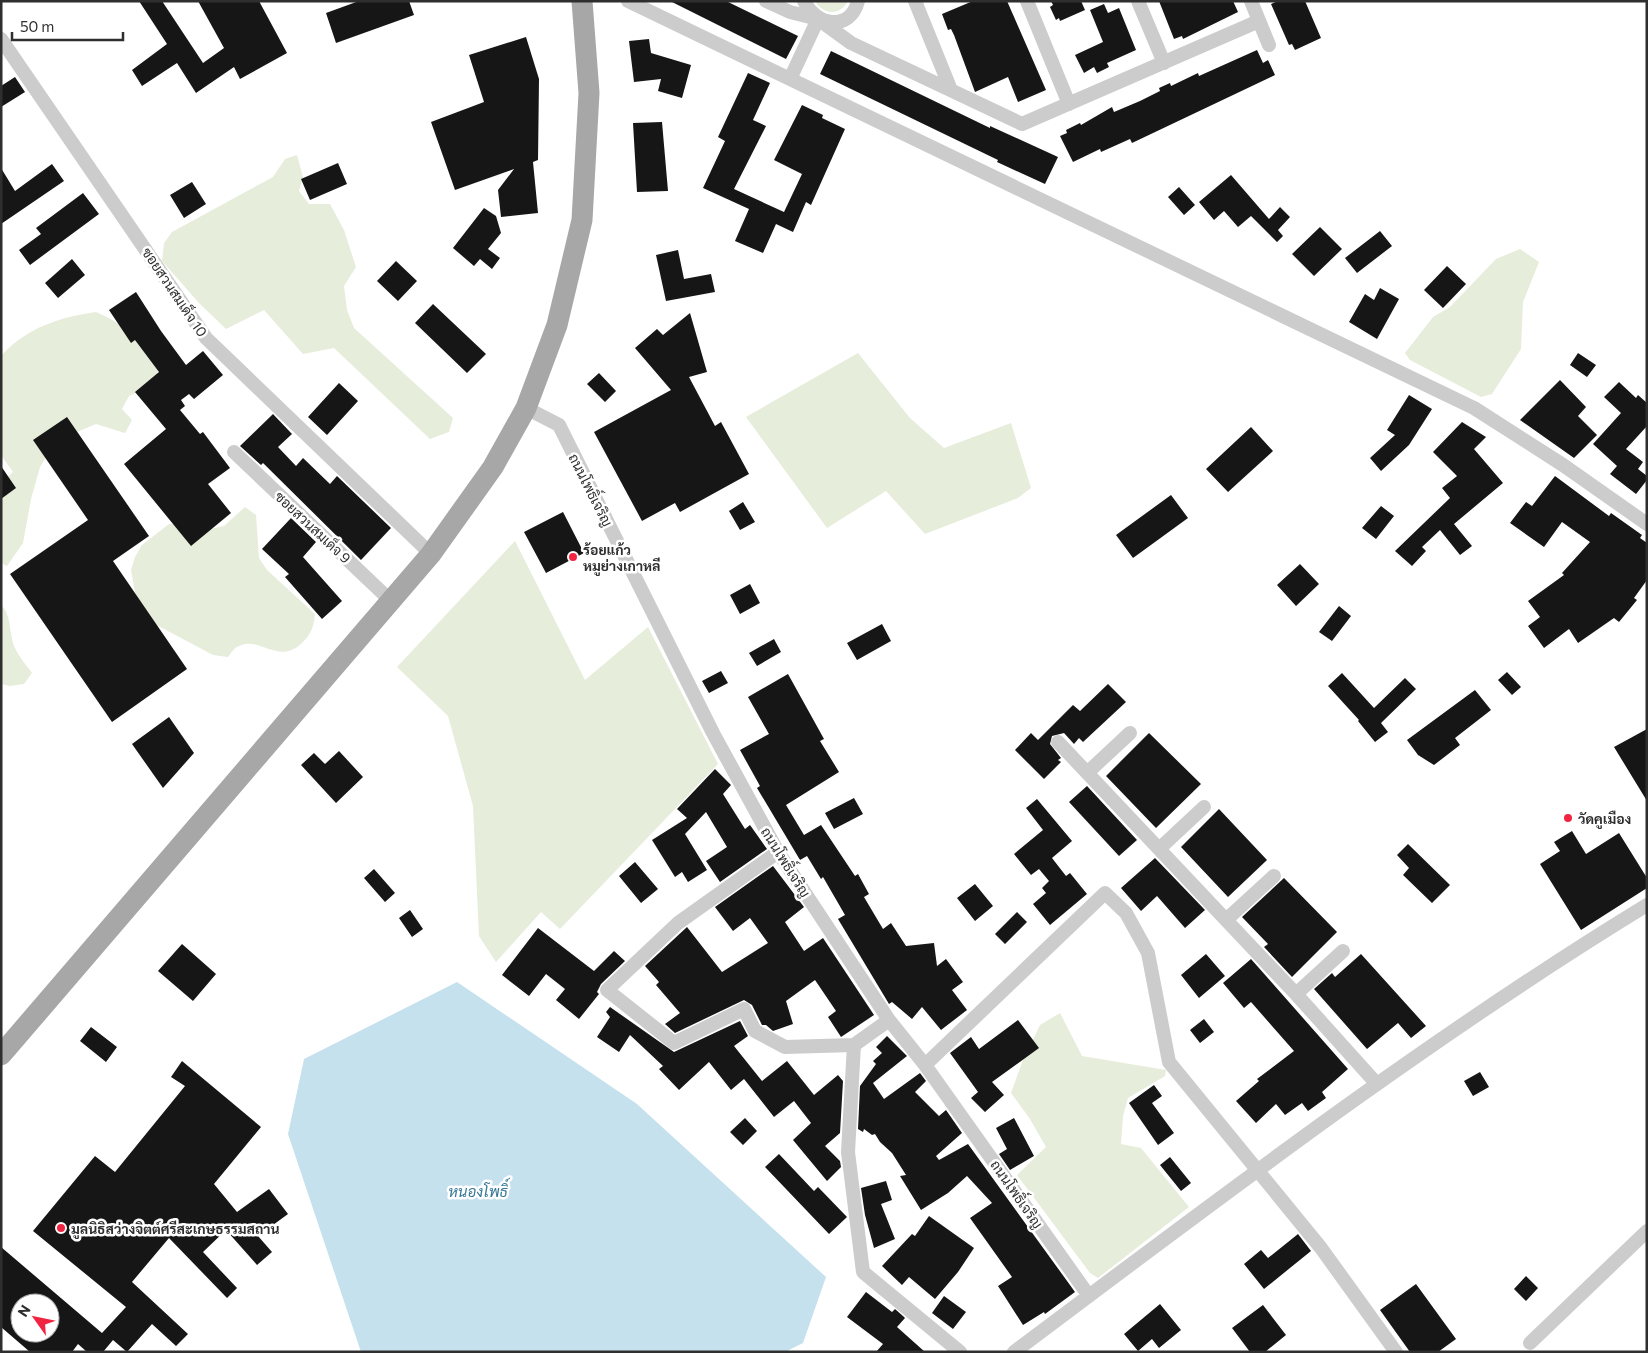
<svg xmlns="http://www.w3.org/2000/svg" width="1648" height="1353" viewBox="0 0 1648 1353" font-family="Commissioner,Sarabun,sans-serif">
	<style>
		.green { fill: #e6eddb }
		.water { fill: #c6e1ee }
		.building { fill: #161616; fill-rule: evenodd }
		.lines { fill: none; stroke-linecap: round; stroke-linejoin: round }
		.minor { stroke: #ccc; stroke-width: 14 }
		.primary { stroke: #a7a7a7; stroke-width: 21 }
		.poi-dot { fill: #f12542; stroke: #fff; stroke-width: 2 }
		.labels { text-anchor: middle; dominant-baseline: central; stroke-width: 5; stroke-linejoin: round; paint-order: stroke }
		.street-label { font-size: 14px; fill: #2f2f2f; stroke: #fff }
		.poi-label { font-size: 14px; font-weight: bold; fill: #2f2f2f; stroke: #fff; text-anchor: start }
		.water-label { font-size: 15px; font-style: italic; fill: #377897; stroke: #fff }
	</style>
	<rect width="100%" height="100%" fill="#fff"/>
	<path class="green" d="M815,1H848C840,16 823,15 815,1Z
		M297,155L303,177L299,191L309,204H330L344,230L356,267L344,286L347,310L354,328L453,418L449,432L430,439L334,348L303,354L264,310L226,329L199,303L162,261L164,243L172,232L273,177L285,159Z
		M1520,249L1539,262L1523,302L1521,349L1492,394L1481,397L1410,360L1405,353L1433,317L1450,307L1496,259Z
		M96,312C129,326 138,341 158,369L156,383L129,396L122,409L132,420L125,433L96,424L56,441L40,467L31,499L23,543L7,566L1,563V484L13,472L1,455V356C26,328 60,317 96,312Z
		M858,353L910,418L944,448L1011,423L1031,488L1018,498L925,534L886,491L827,528L746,417Z
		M245,507L256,515L259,558L267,570L315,614C314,626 311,635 301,644C277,665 261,636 239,646C235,647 231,653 228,657L213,655L151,622L136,598L131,570L135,557L142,545L169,524H183L210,529L224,526Z
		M515,541L585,680L648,627L718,764L560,929L541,912L496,962L479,936L473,806L448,716L397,667Z
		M1,605C13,616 8,636 16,650C20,658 27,666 32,673L24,684L10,686L1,684Z
		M1060,1013L1082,1056L1166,1070L1165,1076L1128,1098L1123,1116L1121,1144L1141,1148L1189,1207L1098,1278L1090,1273L1017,1175L1046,1147L1030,1119L1011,1093L1023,1060L1040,1025Z"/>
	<path class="water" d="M457,982L637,1104L826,1277L803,1343L785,1352H361L288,1134L304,1059Z"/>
	<path class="building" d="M139,1H162L203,63L224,48L198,1H259L287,53L240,79L234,67L196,93L177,63L142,86L132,70L167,44Z
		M359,1H409L414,15L336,43L326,13Z
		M670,1H726L798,36L786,59Z
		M973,1H1007L1046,90L1018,102L1008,77L975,92L954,35L951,29L948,30L942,14Z
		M1051,1H1081L1085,10L1060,21L1059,18L1056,20L1050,7L1053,5Z
		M1159,1H1233L1238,12L1183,39L1182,36L1174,39Z
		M1278,1H1305L1321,38L1295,50L1292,44L1289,45L1271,4Z
		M1104,4L1108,13L1119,8L1136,50L1107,63L1109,67L1097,73L1094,67L1084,73L1075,55L1103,42L1090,10Z
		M526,37L539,79L538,160L533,162L538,213L501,217L498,190L514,169L455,190L431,122L484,102L469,55Z
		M649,39L651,53L691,65L682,98L658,91L661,79L634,82L629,41Z
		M1257,50L1263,63L1268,60L1275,75L1132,143L1130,139L1101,152L1100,149L1073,162L1060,136L1067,133L1066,130L1080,123L1081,125L1112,107L1114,112L1140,101L1160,91L1159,88L1170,83L1171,86L1198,73L1199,76Z
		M831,51L990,128V126L1058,157L1045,184L997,162L998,160L820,74Z
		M748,73L770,83L753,120L766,126L734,189L784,212L802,174L774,160L802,105L823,115L822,118L845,129L811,205L806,202L793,232L776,224L763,253L735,241L749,209L703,188L725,141L718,137Z
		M15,77L25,92L1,107V86Z
		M662,122L668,191L637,192L633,123Z
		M338,163L347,184L310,200L301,179Z
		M52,164L64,181L1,224V168L15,191Z
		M1231,175L1269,219L1280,207L1290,217L1278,230L1283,236L1277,242L1251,216L1238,227L1224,211L1214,220L1199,202Z
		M192,182L206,204L184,218L170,195Z
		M1179,187L1195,205L1184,215L1168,197Z
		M83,193L99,214L30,265L19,250L41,234L36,228Z
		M484,208L496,216L501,233L488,249L500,258L492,269L480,259L474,266L453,248Z
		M1320,227L1342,249L1314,276L1292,254Z
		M1380,231L1392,246L1357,273L1345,258Z
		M678,250L684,279L711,274L715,292L666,301L656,255Z
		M72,259L85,275L58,298L45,283Z
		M396,261L417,281L398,301L377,281Z
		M1447,266L1466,284L1443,308L1424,290Z
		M1380,288L1399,299L1377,339L1349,322L1365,294L1374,300Z
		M136,292L161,331L186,365L203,351L223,375L194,399L189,394L181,400L185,406L180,410L200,434L203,432L230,468L208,484L231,513L191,546L124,464L166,429L135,392L159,372L135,340L131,343L109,310Z
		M433,304L486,354L467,373L415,323Z
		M690,313L707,372L689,377L715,426L721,422L749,474L680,512L675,503L642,521L594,432L671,390L635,348L657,329L663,335Z
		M1578,353L1596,365L1587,377L1570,365Z
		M599,373L616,391L605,402L587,384Z
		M1560,380L1586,407L1578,416L1597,435L1574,458L1520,420Z
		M1619,382L1636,398L1638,395L1647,403V426L1626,449L1643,462L1638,469L1647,476V480L1636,494L1610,474L1617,466L1593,444L1621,413L1604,397Z
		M339,383L358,401L327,435L308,417Z
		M1409,395L1432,409L1409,445L1381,471L1370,458L1395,435L1387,430Z
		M273,414L292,434L278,447L296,466L303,458L330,484L337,476L391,528L361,560L263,463L261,465L240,446Z
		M67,417L149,536L113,561L187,669L112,722L10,574L88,520L33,440Z
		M1462,422L1486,437L1474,449L1503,483L1454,524L1472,546L1460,555L1440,530L1422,547L1426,551L1412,566L1395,551L1450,498L1442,488L1457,476L1433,452Z
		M1251,427L1273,451L1228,492L1206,469Z
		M1,466L16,488L1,499Z
		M1555,476L1609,516L1611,513L1642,535L1640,538L1647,543V580L1634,598L1637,600L1619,622L1614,618L1578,643L1569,629L1544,648L1528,626L1540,617L1528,601L1564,575L1562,573L1590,542L1562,522L1544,547L1510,523L1526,502L1532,506Z
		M1171,495L1188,518L1133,558L1116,535Z
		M743,502L755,522L740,530L729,511Z
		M1381,506L1394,516L1376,539L1362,528Z
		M563,512L584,553L546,573L524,532Z
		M291,518L316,542L303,557L342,601L322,619L285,577L289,574L262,549Z
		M1300,564L1319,584L1296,606L1277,585Z
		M750,584L760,603L740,614L730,595Z
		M1339,606L1351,616L1332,641L1319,632Z
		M882,624L891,641L857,660L847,643Z
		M774,639L781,652L757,666L749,653Z
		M721,671L728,683L709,693L702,681Z
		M1507,672L1521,687L1512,695L1498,680Z
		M1342,673L1374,708L1405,678L1416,689L1381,723L1388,732L1375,742L1358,721L1359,720L1328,686Z
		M788,674L824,739L820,741L839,772L786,805L804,835L821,825L855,876L858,874L869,894L864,897L883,929L891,923L906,946L934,943L937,966L946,959L963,982L952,990L967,1010L941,1030L922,1007L912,1019L892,1002L889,1004L838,919L845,915L823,877L821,879L807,856L800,860L757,788L760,786L740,750L769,734L748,697Z
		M1108,684L1126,702L1083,742L1079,738L1074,744L1064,733L1052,736L1050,744L1061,758L1058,760L1061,762L1044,779L1015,750L1031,733L1038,740L1073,705L1080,711Z
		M1475,690L1491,710L1455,738L1460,745L1434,765L1418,755L1407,740Z
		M169,717L194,753L163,788L132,744Z
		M1647,729V801L1614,747Z
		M1149,733L1201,784L1156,828L1106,776Z
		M339,751L363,777L336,803L301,765L314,753L325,764Z
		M715,769L731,785L723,794L745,829L750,825L767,849L720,882L706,861L727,847L706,812L685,834L707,870L688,882L682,872L675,877L652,840L687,818L677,809Z
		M1087,786L1137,840L1119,856L1069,802Z
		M854,798L863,814L834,829L825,813Z
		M1037,799L1072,841L1052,858L1066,876L1070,873L1087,894L1050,925L1033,904L1046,893L1042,888L1049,881L1039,869L1031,875L1014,854L1043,830L1026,808Z
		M1219,809L1267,860L1228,897L1181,847Z
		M1572,831L1586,854L1619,833L1647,878V888L1581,930L1540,864L1560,851L1554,842Z
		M1408,844L1450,885L1432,903L1403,875L1409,868L1397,855Z
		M1155,858L1205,910L1185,928L1157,896L1141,911L1121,888Z
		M635,862L658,889L641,903L619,876Z
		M773,866L804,907L785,922L804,951L823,938L874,1015L841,1037L828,1017L836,1011L815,980L786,1001L793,1024L773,1031L766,1025H762L752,1005L744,1000L675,1033L665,1024L680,1013L656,985L659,982L645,966L687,927L722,972L768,943L750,918L733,931L715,907Z
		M374,869L395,893L385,902L364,878Z
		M1284,878L1337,932L1292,977L1264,947L1268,944L1242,917Z
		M975,884L993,906L975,921L957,898Z
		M410,910L423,929L412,937L399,918Z
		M1017,912L1027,922L1005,944L995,934Z
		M538,928L594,971L614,951L625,961L601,984L597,992L599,994L579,1019L556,1000L565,989L546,974L529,996L502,975Z
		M182,944L216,974L193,1001L158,971Z
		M1206,954L1225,976L1199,998L1181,975Z
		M1361,954L1426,1026L1411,1038L1398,1023L1367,1049L1314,989L1332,973L1335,977Z
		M1251,959L1348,1069L1322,1092L1326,1098L1308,1111L1302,1103L1285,1115L1276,1104L1256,1123L1236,1101L1259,1081L1257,1079L1294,1051L1251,1002L1244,1008L1223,983Z
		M610,1007L674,1052L740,1021L748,1036L734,1046L762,1081L787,1061L814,1095L838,1075L843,1081L840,1133L825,1146L840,1161L841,1167L827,1181L793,1140L811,1123L794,1101L774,1117L744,1079L731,1090L709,1062L679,1090L659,1069L663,1066L630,1035L619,1052L597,1037L610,1017L606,1012Z
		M1204,1019L1214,1032L1200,1043L1190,1030Z
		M1018,1020L1039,1048L992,1082L1004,1095L985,1112L971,1098L978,1092L950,1053L971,1037L979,1049Z
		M91,1027L117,1047L106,1062L80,1041Z
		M887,1036L907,1056L873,1083L884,1099L920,1073L926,1081L915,1092L939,1116L946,1110L962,1133L936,1156L939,1160L968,1144L1075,1292L1045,1314L1044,1312L1023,1325L998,1286L1012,1277L970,1218L992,1203L967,1176L948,1193L921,1210L900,1176L906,1175L892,1153L880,1142L875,1134L872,1135L864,1129L863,1132L858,1129L860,1086L876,1064L873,1061L882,1053L876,1047Z
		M182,1061L261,1127L214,1184L237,1212L269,1189L288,1214L258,1236L272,1252L257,1265L226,1230L203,1252L237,1288L227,1298L169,1238L132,1282L188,1334L176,1346L152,1324L127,1352L113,1340L103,1352H87L78,1344L72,1352H30L1,1327V1247L102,1333L126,1307L33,1231L95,1156L115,1172L185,1086L171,1077ZM20,1303H50V1333H20Z
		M1480,1072L1489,1087L1473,1096L1464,1081Z
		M1154,1085L1162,1096L1152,1103L1174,1133L1158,1145L1129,1103Z
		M745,1118L757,1131L743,1145L730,1132Z
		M1014,1118L1034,1156L1010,1170L999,1154L1007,1149L996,1128Z
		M779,1154L814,1191L818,1187L847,1217L829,1234L765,1167Z
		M1170,1157L1191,1183L1181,1191L1160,1165Z
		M886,1181L892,1200L881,1204L895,1239L874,1248L865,1215L861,1188Z
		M929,1216L974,1248L958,1272L935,1299L909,1277L902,1285L882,1266L912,1234L915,1236Z
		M1298,1234L1311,1251L1264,1289L1244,1264L1261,1250L1268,1258Z
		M1526,1276L1538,1288L1526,1301L1514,1289Z
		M1416,1284L1456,1339L1438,1352H1410L1380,1310Z
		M866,1292L892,1312L895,1309L903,1316L905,1318L897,1327L925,1352H876L883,1344L847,1317Z
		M944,1296L966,1312L953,1329L932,1313Z
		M1160,1304L1181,1330L1159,1348L1152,1339L1138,1351L1124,1334Z
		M1263,1305L1286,1335L1265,1352H1250L1232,1328Z"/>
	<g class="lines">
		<path class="minor" d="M628,1L1474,408L1563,465L1647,524
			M766,1L790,12L818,19L851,43L1022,124L1259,21
			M804,1C816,26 850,32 858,1
			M915,1L951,90
			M1027,1L1069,104
			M1138,1L1164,63
			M1251,1L1269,45
			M1,39L206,338L431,554
			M790,79L818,19
			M526,408L559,425L713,733L778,852L889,1020L925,1065L1089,1296
			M234,452L391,601
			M1058,742L1296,994L1376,1083
			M1087,773L1130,733
			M1159,849L1204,807
			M778,852L678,923L607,990L674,1043L744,1009L755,1031L785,1047L854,1045
			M1226,920L1274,876
			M1296,994L1343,951
			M889,1020L854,1045L848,1152L863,1272L960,1352
			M925,1065L1105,893L1126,913L1148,953L1169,1062L1321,1248L1396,1352
			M1530,1343L1647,1231
			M1014,1352C1221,1197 1426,1040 1647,905"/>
		<path class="primary" d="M1,1055L431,554L493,467L526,408L557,325L582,220L589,93L582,1"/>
	</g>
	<g class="poi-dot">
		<circle cx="573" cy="557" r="5"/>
		<circle cx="1568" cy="818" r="5"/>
		<circle cx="61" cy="1228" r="5"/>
	</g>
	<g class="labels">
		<g class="street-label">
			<text transform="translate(175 292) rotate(56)">ซอยสวนสมเด็จ 10</text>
			<text transform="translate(591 490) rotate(63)">ถนนโพธิ์เจริญ</text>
			<text transform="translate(313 527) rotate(43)">ซอยสวนสมเด็จ 9</text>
			<text transform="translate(786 862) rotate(58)">ถนนโพธิ์เจริญ</text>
			<text transform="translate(1017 1194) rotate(55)">ถนนโพธิ์เจริญ</text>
		</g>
		<g class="poi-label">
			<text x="583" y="549">ร้อยแก้ว<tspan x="583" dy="16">หมูย่างเกาหลี</tspan></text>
			<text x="1578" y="818">วัดคูเมือง</text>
			<text x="71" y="1228">มูลนิธิสว่างจิตต์ศรีสะเกษธรรมสถาน</text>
		</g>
		<g class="water-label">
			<text x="478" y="1191">หนองโพธิ์</text>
		</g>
	</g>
	<rect width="1648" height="1353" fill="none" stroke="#2f2f2f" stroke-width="5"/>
	<g transform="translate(35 1318) rotate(303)"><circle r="24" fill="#ffffff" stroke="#acacac"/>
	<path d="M0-4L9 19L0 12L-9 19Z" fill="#f12542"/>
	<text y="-8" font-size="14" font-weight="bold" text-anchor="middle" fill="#2f2f2f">N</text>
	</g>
	<path d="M12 32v8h111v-8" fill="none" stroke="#2f2f2f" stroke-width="2.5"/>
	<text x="20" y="32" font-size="15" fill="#2f2f2f" stroke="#ffffff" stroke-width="4" paint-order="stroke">50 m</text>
</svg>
